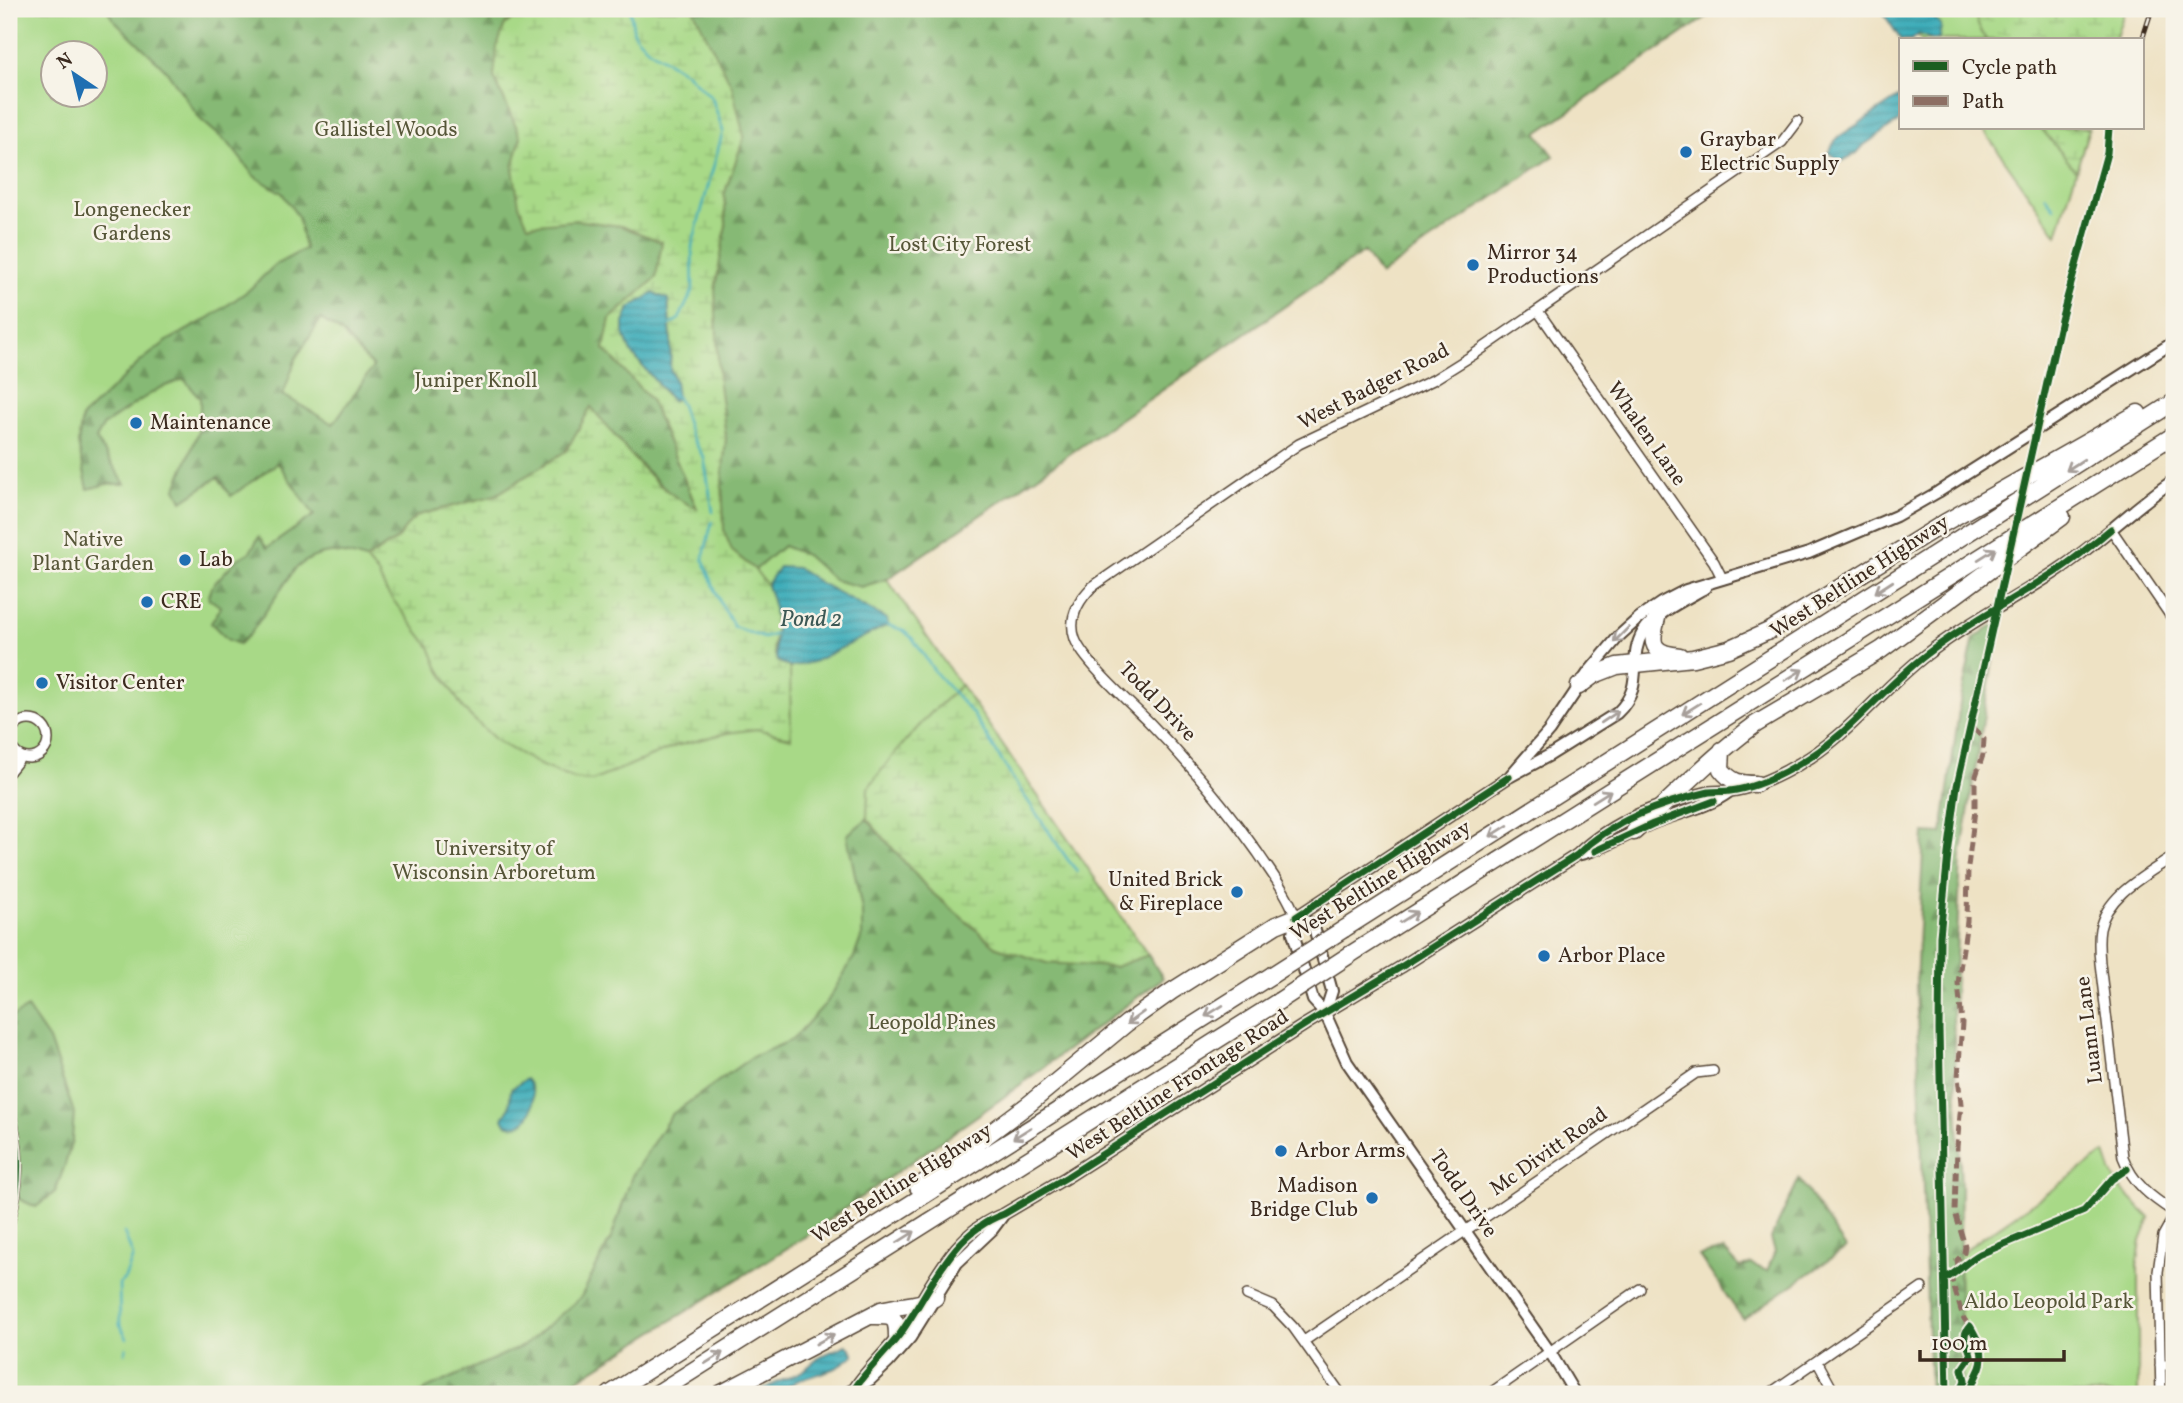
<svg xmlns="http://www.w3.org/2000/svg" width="2183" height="1403" viewBox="0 0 2183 1403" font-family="Vollkorn,serif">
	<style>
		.green { fill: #a8d987; stroke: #728252; stroke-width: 2; fill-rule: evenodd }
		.forest { fill: url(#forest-firs); stroke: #607249; stroke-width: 2; fill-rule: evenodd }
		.wetland { fill: url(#wetland-marsh); stroke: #728252; stroke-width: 2; fill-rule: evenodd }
		.water { fill: url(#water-rules); stroke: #3c6c6c; stroke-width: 2 }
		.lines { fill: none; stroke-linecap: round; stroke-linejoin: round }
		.stream { stroke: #3eadba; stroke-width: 2.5 }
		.minor-casing { stroke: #564637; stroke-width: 12 }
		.tertiary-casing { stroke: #564637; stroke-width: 14 }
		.motorway-casing { stroke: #564637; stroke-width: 19 }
		.minor { stroke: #fff; stroke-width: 9 }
		.tertiary { stroke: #fff; stroke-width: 10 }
		.motorway { stroke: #fff; stroke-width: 16 }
		.rail-casing { stroke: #3b2a1e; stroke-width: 5 }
		.rail { stroke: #f7f3e8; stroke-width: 2.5; stroke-dasharray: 8; stroke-linecap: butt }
		.motorway-bridge-casing { stroke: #564637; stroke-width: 19; stroke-linecap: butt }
		.motorway-bridge { stroke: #fff; stroke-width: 16 }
		.quiet { stroke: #8d6e63; stroke-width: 5; stroke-dasharray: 10 5; stroke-linecap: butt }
		.cycleway-casing { stroke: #f7f3e8; stroke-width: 11 }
		.cycleway { stroke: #1b5e20; stroke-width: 7 }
		.oneway { stroke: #a79f9a }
		.poi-dot { fill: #1f6fb2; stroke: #f7f3e8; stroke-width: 2.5 }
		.labels { text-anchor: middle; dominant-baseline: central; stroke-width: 5; stroke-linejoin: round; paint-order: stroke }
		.park-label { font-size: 21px; fill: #565638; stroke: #f7f3e8 }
		.poi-label { font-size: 21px; fill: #3b2a1e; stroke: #f7f3e8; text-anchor: start }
		.street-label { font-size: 21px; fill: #3b2a1e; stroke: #f7f3e8 }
		.water-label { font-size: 23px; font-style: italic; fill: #3c5855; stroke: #f7f3e8 }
	</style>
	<defs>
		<pattern id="forest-firs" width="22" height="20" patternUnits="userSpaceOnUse" patternTransform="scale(1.75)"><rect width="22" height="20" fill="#86b974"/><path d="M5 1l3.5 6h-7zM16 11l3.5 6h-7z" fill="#6f975f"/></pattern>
		<pattern id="wetland-marsh" width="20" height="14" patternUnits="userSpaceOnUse" patternTransform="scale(1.75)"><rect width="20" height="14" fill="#a8d987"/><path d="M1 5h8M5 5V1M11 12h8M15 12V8" fill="none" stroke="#92ba74"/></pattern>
		<pattern id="water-rules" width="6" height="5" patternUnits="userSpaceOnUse" patternTransform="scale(1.75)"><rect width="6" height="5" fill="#3eadba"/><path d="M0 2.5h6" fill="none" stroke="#358d97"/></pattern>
	</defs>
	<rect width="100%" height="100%" fill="#f7f3e8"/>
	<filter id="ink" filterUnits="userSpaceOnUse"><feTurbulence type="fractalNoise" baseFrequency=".0143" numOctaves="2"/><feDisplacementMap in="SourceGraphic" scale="14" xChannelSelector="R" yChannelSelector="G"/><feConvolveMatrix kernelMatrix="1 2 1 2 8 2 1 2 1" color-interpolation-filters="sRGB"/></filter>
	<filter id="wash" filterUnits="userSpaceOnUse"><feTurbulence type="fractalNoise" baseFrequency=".00686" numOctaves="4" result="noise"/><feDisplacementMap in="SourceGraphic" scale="28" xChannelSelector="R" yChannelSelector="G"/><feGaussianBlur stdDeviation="1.57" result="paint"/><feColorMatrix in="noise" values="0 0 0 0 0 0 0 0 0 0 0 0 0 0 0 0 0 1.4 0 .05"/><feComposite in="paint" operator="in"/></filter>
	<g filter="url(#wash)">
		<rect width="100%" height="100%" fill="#eee2c4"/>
		<path class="green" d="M9,9H1718L887,579L1163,978L1001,1099L800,1240L554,1394H9ZM52,52H94V94H52Z
			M1898,9H2125L2115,40H1921Z
			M1982,128H2089L2057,235Z
			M2105,1153L2111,1171L2118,1186L2150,1218L2141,1241L2138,1261V1394H1962L1959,1254Z"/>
		<path class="forest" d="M107,9H533L505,24L494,77L521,137L513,168L528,225L576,220L621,226L662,242L656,278L610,319L604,349L650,399L697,509L673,497L630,454L591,407L566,451L496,495L419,515L411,521L397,539L365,560C337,550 319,549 295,569L250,634L239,644L228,640L211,623L221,607L208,598L213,585L236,560L250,552L259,537L267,548L314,515L278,463L231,496L218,477L182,501L176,488L200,428V398L184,379L160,388L139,401L104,425L96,439L125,484H107L88,489L78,444L82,417L141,361L167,341L209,318L249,290L275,265L305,249L298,217L282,193L254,176L230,145L200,119L166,70L112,18ZM321,319L342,333L373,367L333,424L283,395L296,358Z
			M693,9H1718L1537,133L1554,156L1380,275L1364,252L887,579L861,587L834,580L806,555L783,546L755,570L732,551L724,531L722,481L726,437L719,385L715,290L726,224L724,195L744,137Z
			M1999,622L1961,857L1953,1016L1961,1187L1959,1282L1962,1394H1930L1916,983L1924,833L1942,834L1960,703L1974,638Z
			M867,819L929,890L997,947L1047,963L1114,967L1148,955L1163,978L1001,1099L800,1240L554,1394H421L426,1389L525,1345L581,1297L612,1236L632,1176L671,1115L752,1057L792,1040L827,1002L854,957L862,935V910L847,835Z
			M27,1008L49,1040L74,1113L72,1140L65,1165L55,1192L36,1207L11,1195L9,1202V1019Z
			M1799,1179L1846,1248L1743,1319L1699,1256L1724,1250L1740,1268L1751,1264L1767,1271L1775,1252L1771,1238Z"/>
		<path class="wetland" d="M533,9H693L732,86L744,137L724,195L726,224L715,290L719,385L726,437L722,481L724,531L732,551L755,570L767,585L774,606L776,630L773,648L777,661L790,667L791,738L757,729L727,733L676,746L592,781L574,779L542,766L497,741L464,710L438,667L430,647L386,591L378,574L366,560L397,539L411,521L419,515L496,495L566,451L591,407C620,441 654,492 697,508L650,399L604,349L610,319L656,278L662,242L621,226L576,220L528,225L519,205L513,168L521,137L494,77L497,47L505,24ZM668,299L671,340L670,369L675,381L665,394C646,362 612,351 630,308Z
			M1974,9H2125L2115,40H1986L1978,25Z
			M2041,128H2089L2076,171Z
			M961,685L1148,955L1114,967L1047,963L997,947L929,890L867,819L868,788L894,754L930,714Z"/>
		<path class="water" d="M1884,9H1929L1941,27L1939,38L1933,40L1919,34L1912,40H1901L1882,11Z
			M1901,96V120L1864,145L1857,153L1842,161L1828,153L1837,138Z
			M653,293L668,299L671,340L670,369L675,381L677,397L672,401L630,351L624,333V323L630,308Z
			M779,567L797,568L822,584L887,619L888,625L813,662L790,667L777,661C774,649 775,643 776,631C777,615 772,600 767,585Z
			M526,1079C541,1094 531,1134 506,1124L503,1118L509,1108L511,1089Z
			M846,1345L851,1349L854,1355L836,1368L799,1380L774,1394H758L759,1391L803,1371L821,1356Z
			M112,1386L128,1389L135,1394H86Z"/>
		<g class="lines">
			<path class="stream" d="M630,9L634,34L648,49L686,73L712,98L723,131L692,246L693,290L679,319L670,325
				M2045,195L2054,208
				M676,396L681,405L690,434L704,458L713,512
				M712,522L703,559L720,602L734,627L764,638L776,634
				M887,625L903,630L913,639L935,672L972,713L1015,782L1068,860L1077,871
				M124,1233L133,1256L125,1278L119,1284L120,1325L127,1338
				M125,1353L126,1348"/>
		</g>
	</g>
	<g filter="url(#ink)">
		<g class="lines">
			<g class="minor-casing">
				<path id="minor" d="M1538,311L1714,562L1722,578
					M2111,529L2174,621
					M10 739a19 19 0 1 1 38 0a19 19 0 1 1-38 0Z
					M9,772L21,757
					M2174,856C2147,875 2107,894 2100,929C2098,940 2099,952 2100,963L2123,1157C2133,1184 2151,1197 2174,1212
					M1296,917C1287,893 1272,874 1258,853C1225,806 1189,763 1149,722C1131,704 1083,661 1075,639C1068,619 1078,601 1092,587L1299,444L1433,380L1473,355L1782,142L1798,121
					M9,1110C21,1146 20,1187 9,1223
					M1247,1295L1273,1306L1293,1327L1341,1394
					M1304,1341L1696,1073L1713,1071
					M1817,1361L1835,1394
					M2160,1365H2174
					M1489,1394L1640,1289
					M1769,1394L1922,1288
					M2161,1394L2158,1272L2163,1236L2174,1216"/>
			</g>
			<g class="tertiary-casing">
				<path id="tertiary" d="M1509,777L1549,731L1588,673L1619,636L1639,618L1661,603L1686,590L1809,553L1896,516L1938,492L2174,342
					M1577,855C1604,849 1628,834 1653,823C1677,813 1708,808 1729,792
					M1296,917L1509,777L1550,755L1617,713C1647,684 1626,661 1643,632C1654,614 1686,599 1705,588
					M1296,917L1293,933L1313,1000L1325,1013L1347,1062L1550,1352L1575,1394
					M1296,917L1313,924L1332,991L1325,1013
					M855,1388C868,1368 886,1353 900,1334C931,1291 950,1233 1004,1214L1067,1177L1306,1024L1401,967L1577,855C1613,820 1661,803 1709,792C1717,791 1723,792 1730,791C1754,788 1779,776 1799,764C1849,736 1882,688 1927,654C1969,621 2018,598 2061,568C2101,541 2134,507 2174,480
					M845,1394L870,1380L889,1362L910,1338L957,1263L992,1230L1004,1214"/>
			</g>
			<g class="motorway-casing">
				<path id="motorway" d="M1657,618C1650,644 1651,653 1680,656
					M1579,686L1594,675L1617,666L1693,658L1729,649L1771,630L1944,523L2138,413
					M1722,750L1721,769C1731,782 1740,784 1756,784
					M1634,832C1675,796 1712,756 1756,724L1881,650L2062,517
					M1344,929L2174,402
					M1351,954L2174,435
					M918,1187L1029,1104L1127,1023L1172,991L1276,925L1296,917
					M872,1316C892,1316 897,1315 897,1337
					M610,1394L1272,975
					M656,1394L1279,1001
					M720,1394L881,1310C899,1305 918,1306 935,1298"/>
			</g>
			<use href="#minor" class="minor"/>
			<use href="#tertiary" class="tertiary"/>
			<use href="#motorway" class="motorway"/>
			<g class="rail-casing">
				<path id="rail" d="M2142,40L2152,9"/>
			</g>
			<use href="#rail" class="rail"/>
			<g class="motorway-bridge-casing">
				<path id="motorway-bridge" d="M1272,975L1344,929
					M1279,1001L1351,954"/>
			</g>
			<use href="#motorway-bridge" class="motorway-bridge"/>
			<path class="quiet" d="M1958,1266L1957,1260L1964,1253L1965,1246L1955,1212L1957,1147L1961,1104L1958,1077L1962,1023L1958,983L1967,921L1968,867L1975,810V779L1983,755L1984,739L1971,726
				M1945,1279L1952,1281L1963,1317L1973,1332"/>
			<g class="cycleway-casing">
				<path id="cycleway" d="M1595,851L1653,824L1714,801
					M1296,917L1509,777
					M9,1110C21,1146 20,1187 9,1223
					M1945,1279C1958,1272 1967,1261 1980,1254L2084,1211L2112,1179L2127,1169
					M855,1388C868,1368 886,1353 900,1334C931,1291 950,1233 1004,1214L1067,1177L1306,1024L1401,967L1577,855C1613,820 1661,803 1709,792C1716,791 1723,792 1730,791C1754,788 1779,776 1799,764C1849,736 1882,688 1927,654C1969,621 2017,598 2061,568C2079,556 2095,542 2111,529
					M1947,1394L1939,1030L1940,936L1948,854L1957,786L2061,320L2107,153L2109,128
					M1960,1394L1965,1380L1962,1369L1971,1356C1969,1343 1959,1338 1970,1326C1977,1338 1986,1353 1980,1368C1976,1377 1971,1384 1972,1394"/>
			</g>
			<use href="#cycleway" class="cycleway"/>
		</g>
		<defs><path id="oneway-shaft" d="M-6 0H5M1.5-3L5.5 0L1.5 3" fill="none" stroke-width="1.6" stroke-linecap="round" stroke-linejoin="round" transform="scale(1.75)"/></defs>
		<g class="oneway">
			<use href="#oneway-shaft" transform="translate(2075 465) rotate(147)"/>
			<use href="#oneway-shaft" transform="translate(1987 554) rotate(-32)"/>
			<use href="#oneway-shaft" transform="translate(1884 587) rotate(147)"/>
			<use href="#oneway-shaft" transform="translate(1621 635) rotate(135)"/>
			<use href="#oneway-shaft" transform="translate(1794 675) rotate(-32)"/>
			<use href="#oneway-shaft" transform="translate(1691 709) rotate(148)"/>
			<use href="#oneway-shaft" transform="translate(1610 717) rotate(-34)"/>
			<use href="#oneway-shaft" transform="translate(1602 796) rotate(-32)"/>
			<use href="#oneway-shaft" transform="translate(1499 831) rotate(148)"/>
			<use href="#oneway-shaft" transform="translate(1409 917) rotate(-32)"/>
			<use href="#oneway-shaft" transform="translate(1214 1011) rotate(148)"/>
			<use href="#oneway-shaft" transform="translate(1135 1018) rotate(144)"/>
			<use href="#oneway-shaft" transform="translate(1022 1133) rotate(148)"/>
			<use href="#oneway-shaft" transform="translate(906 1237) rotate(-32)"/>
			<use href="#oneway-shaft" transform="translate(825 1339) rotate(-29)"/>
			<use href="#oneway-shaft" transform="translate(714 1358) rotate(-32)"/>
		</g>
	</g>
	<g class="poi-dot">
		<circle cx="1686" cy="152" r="7"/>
		<circle cx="1473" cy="265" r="7"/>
		<circle cx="136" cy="423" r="7"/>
		<circle cx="185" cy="560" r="7"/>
		<circle cx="147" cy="602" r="7"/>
		<circle cx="42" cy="683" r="7"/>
		<circle cx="1237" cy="892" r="7"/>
		<circle cx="1544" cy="956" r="7"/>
		<circle cx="1281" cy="1151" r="7"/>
		<circle cx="1372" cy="1198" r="7"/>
	</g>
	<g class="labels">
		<g class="park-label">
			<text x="386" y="130">Gallistel Woods</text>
			<text x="132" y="210">Longenecker<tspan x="132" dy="24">Gardens</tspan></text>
			<text x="960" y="245">Lost City Forest</text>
			<text x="476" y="381">Juniper Knoll</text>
			<text x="93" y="540">Native<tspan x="93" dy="24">Plant Garden</tspan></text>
			<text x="494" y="849">University of<tspan x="494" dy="24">Wisconsin Arboretum</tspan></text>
			<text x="932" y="1023">Leopold Pines</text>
			<text x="2049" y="1302">Aldo Leopold Park</text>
		</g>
		<g class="poi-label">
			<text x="1700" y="140">Graybar<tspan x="1700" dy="24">Electric Supply</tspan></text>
			<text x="1487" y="253">Mirror 34<tspan x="1487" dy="24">Productions</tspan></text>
			<text x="150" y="423">Maintenance</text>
			<text x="199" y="560">Lab</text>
			<text x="161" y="602">CRE</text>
			<text x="56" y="683">Visitor Center</text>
			<text x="1223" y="880" text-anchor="end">United Brick<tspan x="1223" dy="24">&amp; Fireplace</tspan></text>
			<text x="1558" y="956">Arbor Place</text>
			<text x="1295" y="1151">Arbor Arms</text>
			<text x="1358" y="1186" text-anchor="end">Madison<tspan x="1358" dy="24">Bridge Club</tspan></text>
		</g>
		<g class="street-label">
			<text transform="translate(1374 387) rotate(-27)">West Badger Road</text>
			<text transform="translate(1646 434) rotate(55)">Whalen Lane</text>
			<text transform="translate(1860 577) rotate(-33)">West Beltline Highway</text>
			<text transform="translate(1157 702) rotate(46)">Todd Drive</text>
			<text transform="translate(1381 881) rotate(-32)">West Beltline Highway</text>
			<text transform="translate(2090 1030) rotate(-97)">Luann Lane</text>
			<text transform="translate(1178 1086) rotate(-33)">West Beltline Frontage Road</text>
			<text transform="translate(1549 1152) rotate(-35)">Mc Divitt Road</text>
			<text transform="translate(902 1184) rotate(-32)">West Beltline Highway</text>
			<text transform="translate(1463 1194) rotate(55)">Todd Drive</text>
		</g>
		<g class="water-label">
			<text x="811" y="620">Pond 2</text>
		</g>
	</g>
	<rect width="2183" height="1403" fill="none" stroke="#f7f3e8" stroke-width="35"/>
	<rect x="1899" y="38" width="245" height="91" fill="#f7f3e8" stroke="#aca397" stroke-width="2"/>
	<rect x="1913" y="61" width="35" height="10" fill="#1b5e20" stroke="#aca397" stroke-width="2"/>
	<text x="1962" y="74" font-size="21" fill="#3b2a1e">Cycle path</text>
	<rect x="1913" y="96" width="35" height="10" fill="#8d6e63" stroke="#aca397" stroke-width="2"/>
	<text x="1962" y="108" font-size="21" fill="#3b2a1e">Path</text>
	<g transform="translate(74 74) rotate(325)"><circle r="33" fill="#f7f3e8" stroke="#aca397" stroke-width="2"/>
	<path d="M0-5L12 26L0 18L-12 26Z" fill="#1f6fb2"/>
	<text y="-10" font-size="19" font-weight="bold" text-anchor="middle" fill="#3b2a1e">N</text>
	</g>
	<path d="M1920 1350v10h144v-10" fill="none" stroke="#3b2a1e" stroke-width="3.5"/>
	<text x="1931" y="1350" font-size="21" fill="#3b2a1e" stroke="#f7f3e8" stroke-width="5" paint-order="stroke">100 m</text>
</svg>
